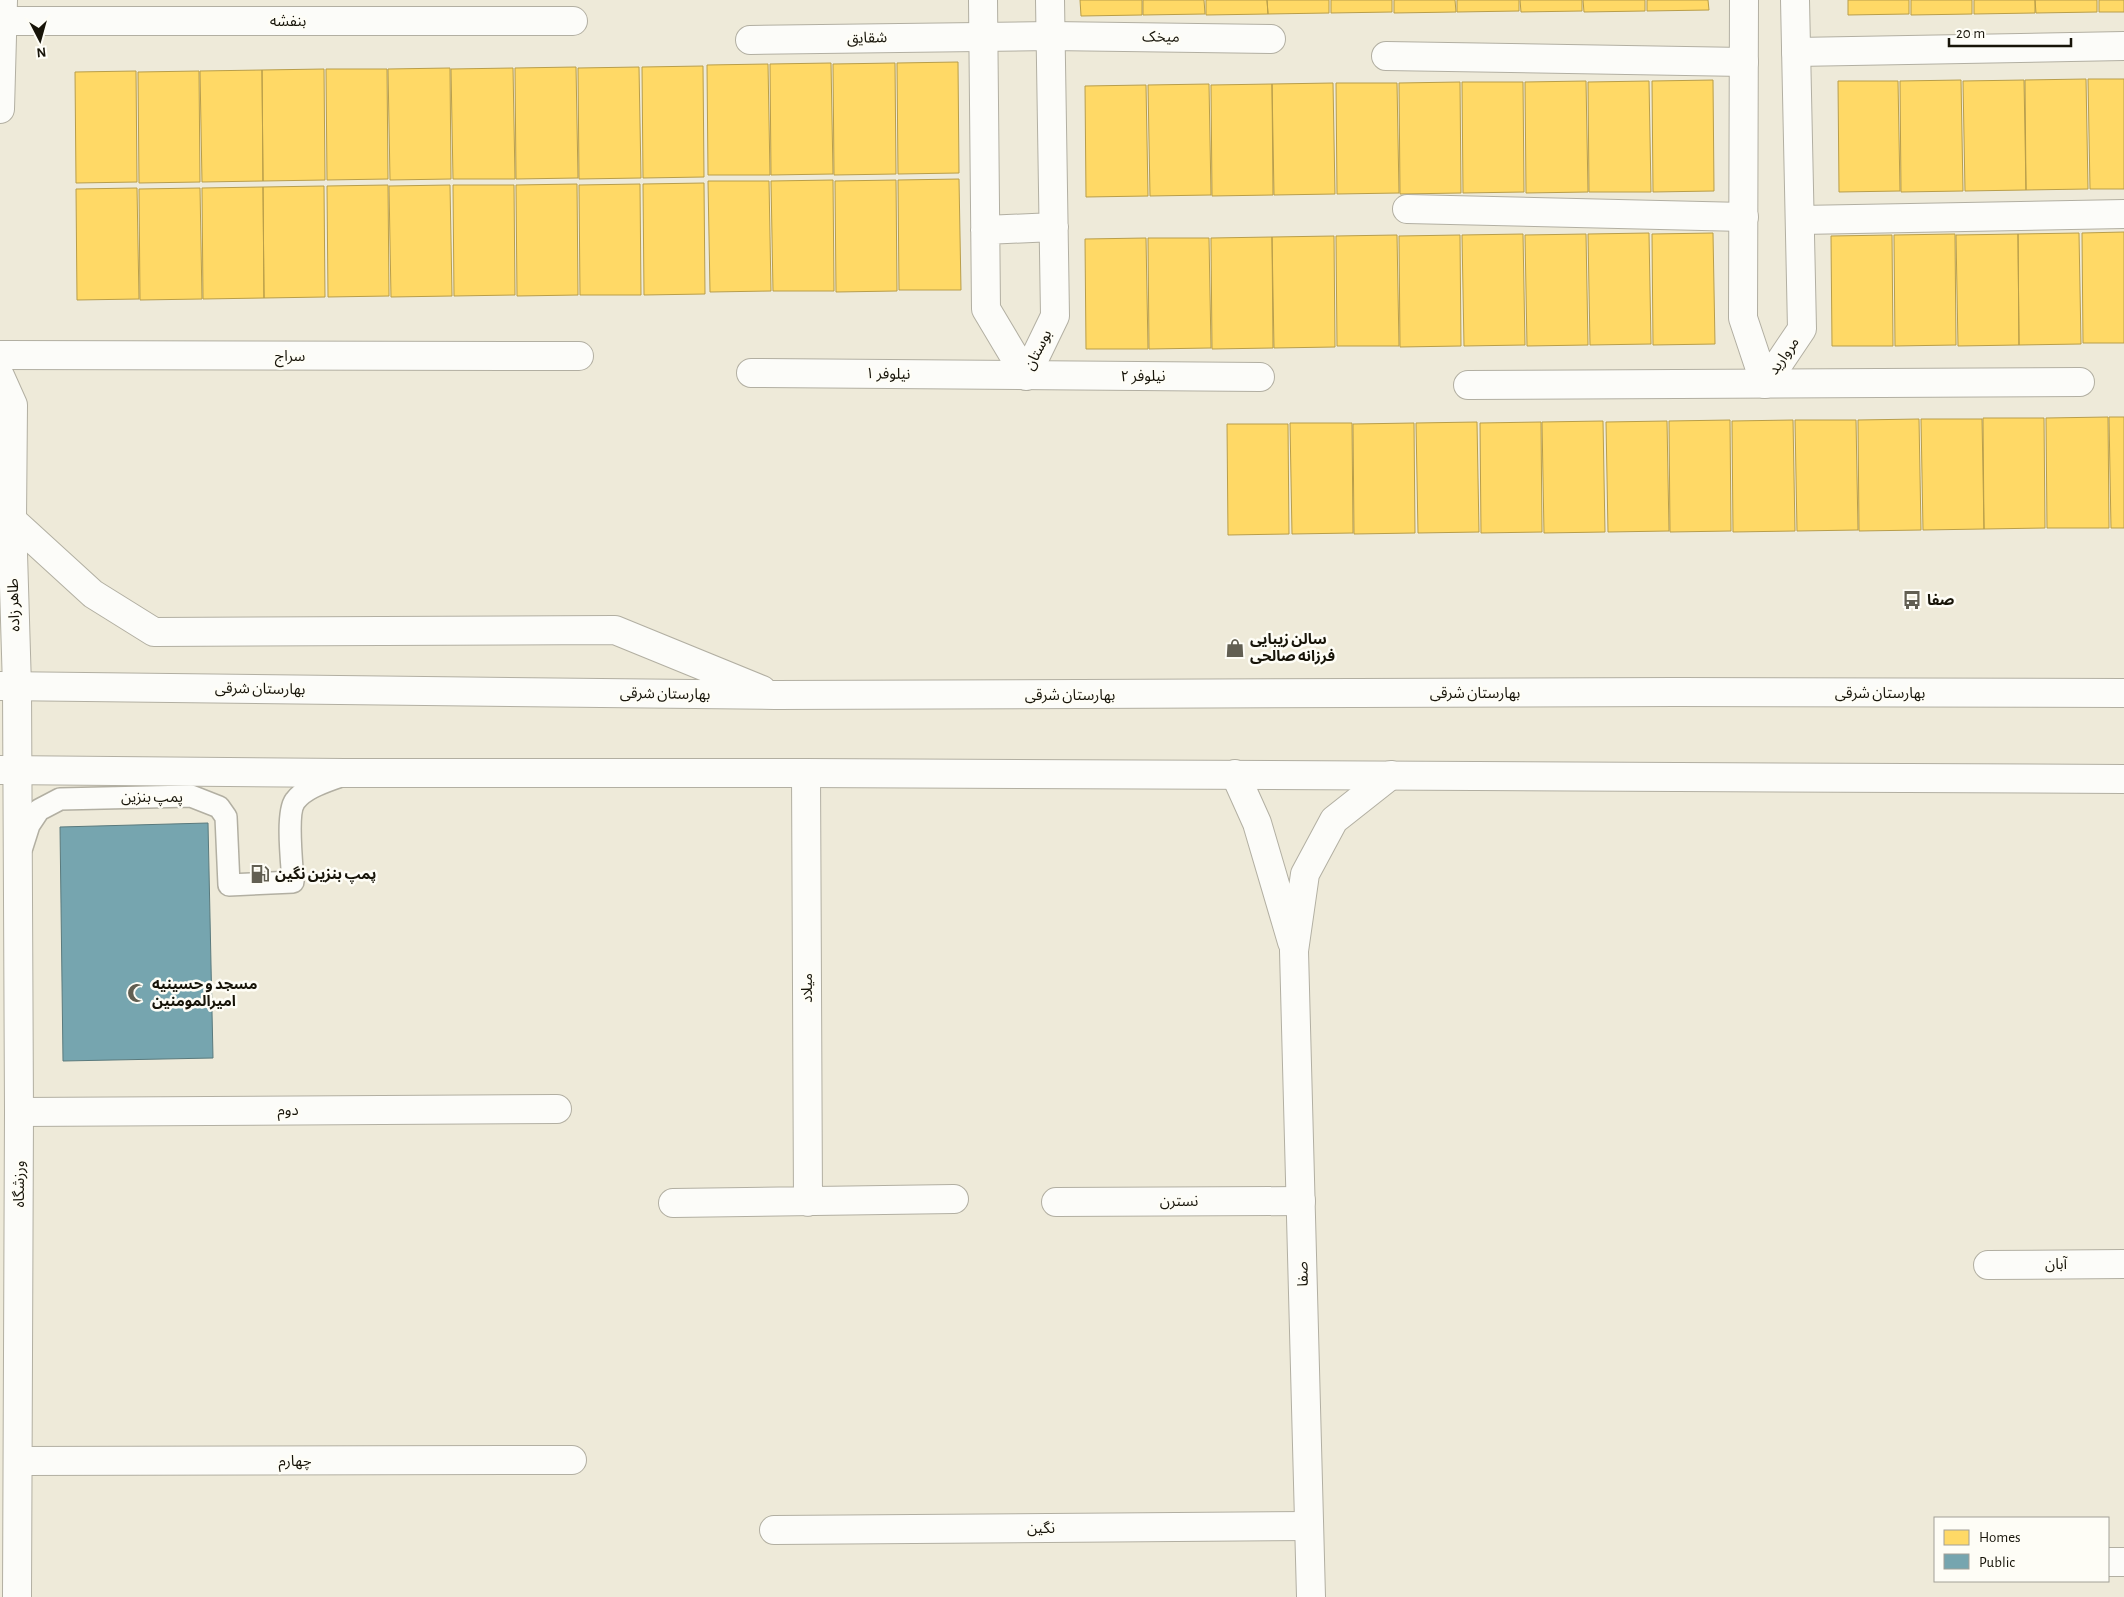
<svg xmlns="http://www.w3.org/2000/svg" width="2124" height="1597" viewBox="0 0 2124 1597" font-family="'Alegreya Sans','Noto Sans Arabic',sans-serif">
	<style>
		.homes { fill: #ffd966; stroke: #b99e4a }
		.public { fill: #76a5af; stroke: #5a7a7d }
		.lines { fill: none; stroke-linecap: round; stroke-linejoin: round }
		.service-casing { stroke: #b2afa2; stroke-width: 24 }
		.minor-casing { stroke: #b2afa2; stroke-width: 30 }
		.tertiary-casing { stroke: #b2afa2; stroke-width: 30 }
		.secondary-casing { stroke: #b2afa2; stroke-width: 30 }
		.primary-casing { stroke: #b2afa2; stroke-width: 30 }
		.service { stroke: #fcfcf9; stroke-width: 21 }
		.minor { stroke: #fcfcf9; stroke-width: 28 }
		.tertiary { stroke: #fcfcf9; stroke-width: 28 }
		.secondary { stroke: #fcfcf9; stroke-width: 28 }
		.primary { stroke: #fcfcf9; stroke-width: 28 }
		.labels { text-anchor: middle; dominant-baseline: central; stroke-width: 5; stroke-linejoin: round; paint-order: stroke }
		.street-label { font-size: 15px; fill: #171409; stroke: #fefdf6 }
		.poi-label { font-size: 15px; font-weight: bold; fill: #171409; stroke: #fefdf6; text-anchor: start }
	</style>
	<rect width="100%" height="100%" fill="#eeead9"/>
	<path class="homes" d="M1080,0H1142V15L1081,16Z
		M1143,0H1204L1205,14L1143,15Z
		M1206,0H1267L1268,14L1206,15Z
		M1267,0H1329V13L1268,14Z
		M1331,0H1392V12L1331,13Z
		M1394,0H1455L1456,12L1394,13Z
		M1457,0H1519V11L1457,12Z
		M1520,0H1582V11L1521,12Z
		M1583,0H1645V11L1584,12Z
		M1647,0H1708L1709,10L1647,11Z
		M1848,0H1909V14L1848,15Z
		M1911,0H1972V14L1911,15Z
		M1974,0H2035V13L1974,14Z
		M2035,0H2097V12L2036,13Z
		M2099,0H2124V12H2099Z
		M958,62L959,173L898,174L897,63Z
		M831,63L833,174L771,175L770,64Z
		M895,63L896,174L834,175L833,64Z
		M768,64L770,175H708L707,65Z
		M703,66L704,177L643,178L642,67Z
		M576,67L578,178L516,179L515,68Z
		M639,67L641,178L579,179L578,68Z
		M450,68L451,179L390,180L388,69Z
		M513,68L515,179H453L451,69Z
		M324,69L325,180L263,181L262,70Z
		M326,69H387L388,179L327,180Z
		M262,70L263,181L202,182L200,71Z
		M136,71L137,182L76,183L75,72Z
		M199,71L200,182L139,183L138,72Z
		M2086,79L2088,189L2026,190L2025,80Z
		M2088,79H2124V189H2090Z
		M1713,80L1714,191L1653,192L1652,81Z
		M1961,80L1963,191L1901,192L1900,81Z
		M2024,80L2026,190L1965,191L1963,81Z
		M1586,81L1588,192L1526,193L1525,82Z
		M1649,81L1651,192H1589L1588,82Z
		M1838,81H1898L1900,191L1839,192Z
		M1460,82L1461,193L1400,194L1399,83Z
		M1462,82H1523L1524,192L1463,193Z
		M1333,83L1335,194L1274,195L1272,84Z
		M1336,83H1397L1399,193L1337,194Z
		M1209,84L1211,195L1150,196L1148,85Z
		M1272,84L1273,195L1212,196L1211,85Z
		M1146,85L1148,196L1086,197L1085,86Z
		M959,179L961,290H899L898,180Z
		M833,180L834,291H773L771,181Z
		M896,180L897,291L836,292L835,181Z
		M708,181H769L771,291L710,292Z
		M704,183L705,294L644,295L643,184Z
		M577,184L578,295L517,296L516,185Z
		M640,184L641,295H580L579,185Z
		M388,185L389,296L328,297L327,186Z
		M450,185L452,296L391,297L389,186Z
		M453,185H514L515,295L454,296Z
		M324,186L325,297L264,298L263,187Z
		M263,187L264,298L203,299L202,188Z
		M137,188L139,299L77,300L76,189Z
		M200,188L202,299L140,300L139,189Z
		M2124,232V343H2083L2082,233Z
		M1649,233L1651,344L1590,345L1588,234Z
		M1713,233L1715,344L1653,345L1652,234Z
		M2079,233L2081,344L2019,345L2018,234Z
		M1523,234L1525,345L1464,346L1462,235Z
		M1586,234L1588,345L1527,346L1525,235Z
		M1955,234L1956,345L1895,346L1894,235Z
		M2018,234L2019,345L1958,346L1956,235Z
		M1397,235L1399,346H1337L1336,236Z
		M1460,235L1461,346L1400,347L1399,236Z
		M1892,235L1893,346H1832L1831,236Z
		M1334,236L1335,347L1274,348L1272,237Z
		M1272,237L1273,348L1212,349L1211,238Z
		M1146,238L1148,349H1086L1085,239Z
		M1148,238H1209L1211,348L1149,349Z
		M2108,417L2109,528H2047L2046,418Z
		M2109,417H2124V528H2111Z
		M1983,418H2044L2045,528L1984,529Z
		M1919,419L1921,530L1859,531L1858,420Z
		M1921,419H1982L1984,529L1923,530Z
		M1730,420L1731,531L1670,532L1669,421Z
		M1793,420L1795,531L1733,532L1732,421Z
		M1795,420H1856L1858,530L1797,531Z
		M1603,421L1605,532L1544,533L1542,422Z
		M1667,421L1669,531L1608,532L1606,422Z
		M1477,422L1479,532L1418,533L1416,423Z
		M1541,422L1542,532L1481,533L1480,423Z
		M1290,423H1352L1353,533L1292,534Z
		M1414,423L1415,533L1354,534L1353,424Z
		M1227,424H1288L1289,534L1228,535Z"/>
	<path class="public" d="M208,823L213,1058L63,1061L60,827Z"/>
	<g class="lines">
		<g class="service-casing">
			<path id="service" d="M22,847L29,825L39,810L60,799L191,796L219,807L226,817L229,885L293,882C292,865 286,813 295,801C305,787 328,781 343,775"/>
		</g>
		<g class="minor-casing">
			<path id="minor" d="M3,21H573
				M750,40L1051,36L1271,39
				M1796,52L2124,46
				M1386,56L1744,62
				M1407,209L1744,217
				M1800,220L2124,214
				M0,355L579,356
				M751,373L1260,377
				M1468,385L2080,382
				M806,773L808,1202
				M19,1112L557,1109
				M1056,1202L1301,1201
				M673,1203L954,1199
				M1988,1265L2124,1264
				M19,1461L572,1460
				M774,1530L1309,1526
				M2108,1562H2124"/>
		</g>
		<g class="tertiary-casing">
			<path id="tertiary" d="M983,0L986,309L1026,376
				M1744,0L1743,318L1765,384L1802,329L1795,0
				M985,230L1054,227
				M1026,376L1055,316L1050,0
				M17,687L19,1112L17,1597
				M1235,774L1257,823L1292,942
				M1311,1597L1294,951L1305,874L1334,820L1391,775"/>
		</g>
		<g class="secondary-casing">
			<path id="secondary" d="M0,109L3,0
				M0,376L13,405L12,520L17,687"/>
		</g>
		<g class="primary-casing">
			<path id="primary" d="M12,520L93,594L154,632L615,630L762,690
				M0,686L775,695L1676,692L2124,693
				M0,770L345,773H806L2124,779"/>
		</g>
		<use href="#service" class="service"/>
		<use href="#minor" class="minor"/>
		<use href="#tertiary" class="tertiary"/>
		<use href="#secondary" class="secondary"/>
		<use href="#primary" class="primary"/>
	</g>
	<defs>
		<g id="bus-bare" transform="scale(1.5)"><path d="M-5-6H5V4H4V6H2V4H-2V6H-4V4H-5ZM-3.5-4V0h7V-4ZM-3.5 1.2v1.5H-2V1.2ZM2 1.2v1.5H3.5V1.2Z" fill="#625f52" stroke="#fefdf6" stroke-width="2.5" paint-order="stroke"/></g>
		<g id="shop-bare" transform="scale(1.5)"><path d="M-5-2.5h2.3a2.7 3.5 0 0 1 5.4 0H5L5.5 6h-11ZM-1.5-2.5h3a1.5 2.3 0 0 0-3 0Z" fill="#625f52" stroke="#fefdf6" stroke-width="2.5" paint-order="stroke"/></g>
		<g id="fuel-bare" transform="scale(1.5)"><path d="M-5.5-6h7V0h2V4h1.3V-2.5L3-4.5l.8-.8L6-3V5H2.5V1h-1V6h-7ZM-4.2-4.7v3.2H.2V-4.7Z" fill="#625f52" stroke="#fefdf6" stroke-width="2.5" paint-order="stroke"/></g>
		<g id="mosque-bare" transform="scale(1.5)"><path d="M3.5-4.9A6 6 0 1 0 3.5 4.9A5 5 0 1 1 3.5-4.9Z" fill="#625f52" stroke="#fefdf6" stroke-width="2.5" paint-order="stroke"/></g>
	</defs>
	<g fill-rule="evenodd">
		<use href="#bus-bare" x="1912" y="600"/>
		<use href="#shop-bare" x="1235" y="648"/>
		<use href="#fuel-bare" x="260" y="874"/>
		<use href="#mosque-bare" x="137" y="993"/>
	</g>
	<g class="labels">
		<g class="street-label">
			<text x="288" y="21">بنفشه</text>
			<text transform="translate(1161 37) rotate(1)">میخک</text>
			<text transform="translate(867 38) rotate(-1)">شقایق</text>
			<text transform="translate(1038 350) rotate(-63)">بوستان</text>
			<text x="290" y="356">سراج</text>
			<text transform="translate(1784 356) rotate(-55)">مروارید</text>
			<text transform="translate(888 374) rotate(1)">نیلوفر ۱</text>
			<text x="1143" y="376">نیلوفر ۲</text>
			<text transform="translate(14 605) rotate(-92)">طاهر زاده</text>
			<text transform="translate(260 689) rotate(1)">بهارستان شرقی</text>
			<text x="1475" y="693">بهارستان شرقی</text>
			<text x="1880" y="693">بهارستان شرقی</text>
			<text transform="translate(665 694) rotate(1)">بهارستان شرقی</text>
			<text x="1070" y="695">بهارستان شرقی</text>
			<text x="152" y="797">پمپ بنزین</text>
			<text transform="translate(807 988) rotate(-90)">میلاد</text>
			<text x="288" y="1110">دوم</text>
			<text transform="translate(19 1184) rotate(-90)">ورزشگاه</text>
			<text x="1179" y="1201">نسترن</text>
			<text x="2056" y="1264">آبان</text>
			<text transform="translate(1303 1274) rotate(-91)">صفا</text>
			<text x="295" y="1461">چهارم</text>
			<text x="1041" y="1528">نگین</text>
		</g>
		<g class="poi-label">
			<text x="1927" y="600">صفا</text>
			<text x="1250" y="639">سالن زیبایی<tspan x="1250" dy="17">فرزانه صالحی</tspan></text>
			<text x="275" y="874">پمپ بنزین نگین</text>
			<text x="152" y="984">مسجد و حسینیه<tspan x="152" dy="17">امیرالمومنین</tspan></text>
		</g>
	</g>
	<rect x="1934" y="1517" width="175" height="65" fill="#fefdf6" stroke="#a2a097"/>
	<rect x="1944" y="1530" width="25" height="15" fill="#ffd966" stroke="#a2a097"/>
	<text x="1979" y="1542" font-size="15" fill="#171409">Homes</text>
	<rect x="1944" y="1554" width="25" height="15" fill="#76a5af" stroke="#a2a097"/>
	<text x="1979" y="1567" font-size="15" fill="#171409">Public</text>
	<g transform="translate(40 40) rotate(174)" stroke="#fefdf6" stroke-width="4" paint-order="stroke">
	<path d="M0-4L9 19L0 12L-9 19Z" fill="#171409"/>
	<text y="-8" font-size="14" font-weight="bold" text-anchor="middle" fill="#171409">N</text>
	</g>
	<path d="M1949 38v8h122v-8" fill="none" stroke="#171409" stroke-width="2.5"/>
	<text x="1956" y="38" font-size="15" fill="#171409" stroke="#fefdf6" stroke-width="4" paint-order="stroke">20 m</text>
</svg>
